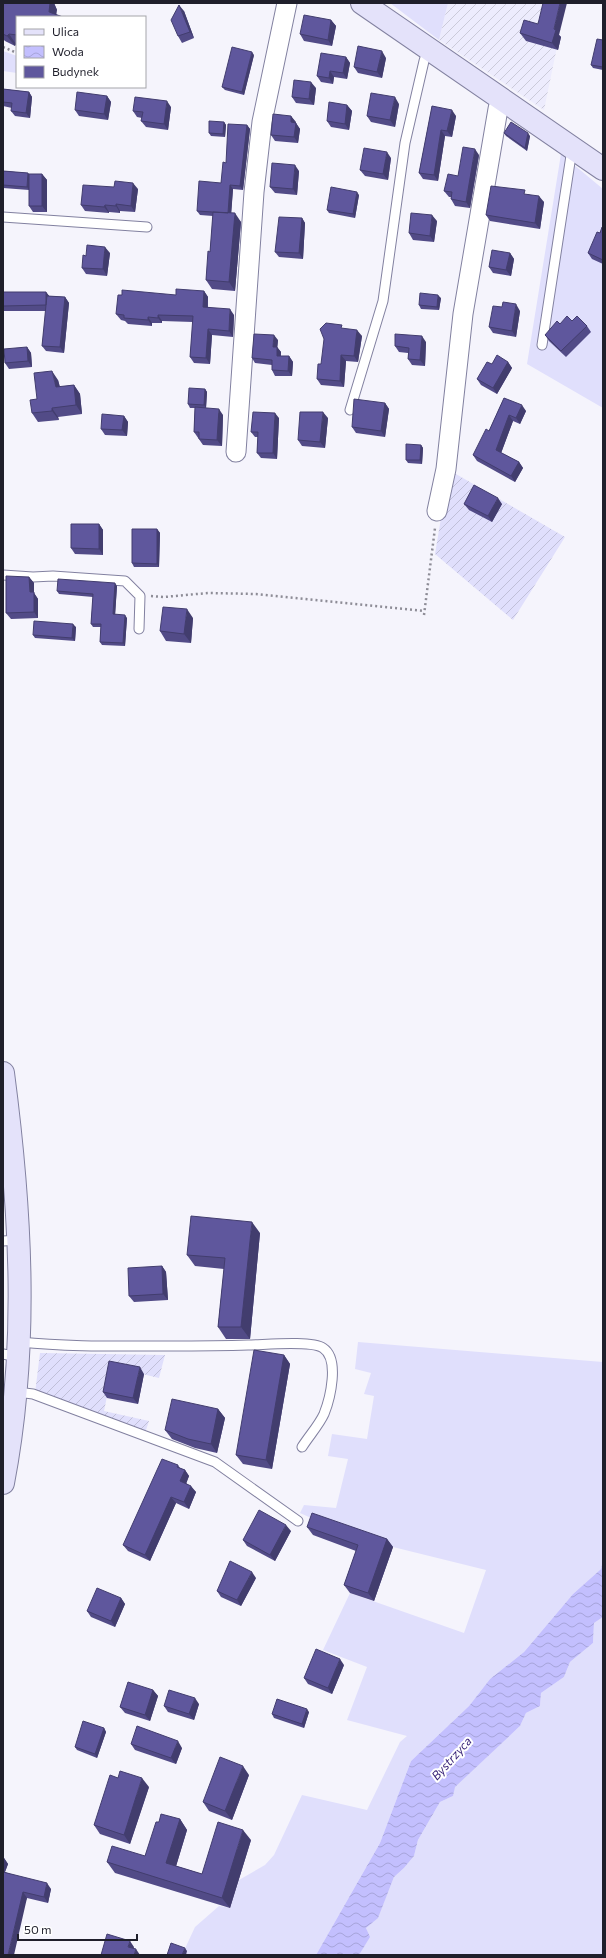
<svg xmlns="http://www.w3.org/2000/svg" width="606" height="1958" viewBox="0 0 606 1958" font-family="Commissioner,sans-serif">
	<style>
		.industrial { fill: url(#industrial-furrows) }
		.grass { fill: #e0dffc }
		.garden { fill: url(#garden-furrows) }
		.water { fill: url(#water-waves) }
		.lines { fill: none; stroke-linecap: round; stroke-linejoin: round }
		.lane-casing { stroke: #8281a0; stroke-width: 11 }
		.street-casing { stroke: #8281a0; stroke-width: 21 }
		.secondary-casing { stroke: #8281a0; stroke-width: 24 }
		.path { stroke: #8d8c96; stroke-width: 2.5; stroke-dasharray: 2 3; stroke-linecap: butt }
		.lane { stroke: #fff; stroke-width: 9 }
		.street { stroke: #fff; stroke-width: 19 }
		.secondary { stroke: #e4e2fa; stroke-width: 22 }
		.wall { fill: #524b87 }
		.shaded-wall { fill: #423d6e }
		.building { fill: #5f579d; stroke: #423d6e }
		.labels { text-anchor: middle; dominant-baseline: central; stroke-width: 4; stroke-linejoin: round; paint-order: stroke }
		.water-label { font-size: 12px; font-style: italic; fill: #321c73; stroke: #fff }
	</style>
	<defs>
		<pattern id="industrial-furrows" width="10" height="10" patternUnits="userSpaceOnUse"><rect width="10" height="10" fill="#edecfd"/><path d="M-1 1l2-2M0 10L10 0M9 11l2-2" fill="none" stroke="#cbcad9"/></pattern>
		<pattern id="garden-furrows" width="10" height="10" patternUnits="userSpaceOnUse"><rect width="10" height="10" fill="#e0dffc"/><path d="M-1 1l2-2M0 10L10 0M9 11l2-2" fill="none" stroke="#c0bfd8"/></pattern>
		<pattern id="water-waves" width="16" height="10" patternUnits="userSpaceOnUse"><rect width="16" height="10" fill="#c3bffe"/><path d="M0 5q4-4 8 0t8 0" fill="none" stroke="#a7a4da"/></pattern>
	</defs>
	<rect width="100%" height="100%" fill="#f5f4fc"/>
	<path class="industrial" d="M448,3H566L544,110L439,40Z"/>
	<path class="grass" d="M390,3H448L439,40Z
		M3,51L17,56V73L3,71Z
		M561,154L603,189V408L527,364Z
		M358,1342L603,1362V1560L601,1569L573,1594L524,1652L490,1679L469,1706L411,1761L380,1843L316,1955H182L195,1927L219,1906L230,1908L239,1880L265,1865L274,1855L302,1795L367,1810L400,1742L407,1736L347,1720L367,1667L323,1650L350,1593L464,1633L486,1570L393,1547L318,1521L300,1513L304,1505L336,1508L348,1459L328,1456L332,1434L367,1439L374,1396L364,1394L371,1373L355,1369Z
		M603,1617V1955H359L369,1937L366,1928L378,1917L394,1877L404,1868L414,1856L418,1840L440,1802L453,1796L454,1787L520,1726L526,1713L540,1706L541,1693L564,1677L570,1662L593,1643L594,1623Z"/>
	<path class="garden" d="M449,470L565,537L513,620L435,554Z
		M40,1353L165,1355L159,1378L113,1367L104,1411L149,1421L145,1433L35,1393Z"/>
	<path class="water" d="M603,1560V1617L594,1623L593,1643L570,1662L564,1677L541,1693L540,1706L526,1713L520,1726L455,1787L453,1796L440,1802L418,1840L414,1856L404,1868L394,1877L378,1918L366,1928L370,1937L359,1955H316L380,1843L411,1761L469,1706L490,1679L524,1652L573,1594L601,1569Z"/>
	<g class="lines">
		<g class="lane-casing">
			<path id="lane" d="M3,217L147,227
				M542,345L572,149
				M350,410L383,301L405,143L424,61L428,49
				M3,575L33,577L53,576L125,581L140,596L139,629
				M3,1241L18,1240
				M20,1342C68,1347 117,1346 166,1346C193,1346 220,1346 248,1345C263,1345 311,1340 323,1348C340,1359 330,1399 324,1414C319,1425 309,1436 302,1447
				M3,1354L18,1357
				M17,1392L33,1394L215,1462L298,1521"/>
		</g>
		<g class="street-casing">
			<path id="street" d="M236,452L254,192L262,122L287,3
				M437,511L446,469L463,314L498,109L501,98"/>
		</g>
		<g class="secondary-casing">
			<path id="secondary" d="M362,3L603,169
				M3,1073C21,1210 29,1347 3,1483"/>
		</g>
		<path class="path" d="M3,47L17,53
			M151,596L164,597L208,593L256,594L424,611
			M424,615L435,528"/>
		<use href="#lane" class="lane"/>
		<use href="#street" class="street"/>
		<use href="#secondary" class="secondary"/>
	</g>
	<path class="wall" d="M3,3H54L57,10L17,17V44H16L15,46L5,41L3,39Z
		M184,11L194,38L182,43L178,36Z
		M331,20L336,26L332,46L304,41L300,34Z
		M538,24L559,35L561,37L558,50L526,41L520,33Z
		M603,40V70L593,68L591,65Z
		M254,55L244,95L225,90L222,87Z
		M346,57L350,63L347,79L334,77L333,84L321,82L317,76Z
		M386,58L382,78L358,73L354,67Z
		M316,88L314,105L296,103L292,97Z
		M3,89L29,92L32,97L30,118L15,116L11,111L12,108L3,106Z
		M107,96L111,102L108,120L79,116L75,110Z
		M399,104L395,127L371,122L367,116Z
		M347,105L352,111L349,130L331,127L327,121Z
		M432,106L456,116L452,137L445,136L438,181L423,179L419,173Z
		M171,107L168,130L146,127L141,121L142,118L137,117L133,111Z
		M291,116L300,129L298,143L275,141L271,135Z
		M224,122L226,125L225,137L211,136L209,133Z
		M247,125L250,129L243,190L233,189L231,213L241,222L235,291L212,289L206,280L210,252L213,216L200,215L197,211L221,183L226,163Z
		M504,133L530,136L527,151L506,136Z
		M479,155L470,208L455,206L451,199V197H449L444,191Z
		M391,158L388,180L365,176L360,170Z
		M3,171L28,173L29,174H42L47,180V212H33L29,206V190L3,188Z
		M299,171L297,195L275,193L270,187Z
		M138,189L135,212L120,211V213L109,212V213L85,211L81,205Z
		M528,194L544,202L540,229L490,221L486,215Z
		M359,195L355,218L329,213L327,210Z
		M302,218L305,223L303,259L279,257L275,252Z
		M437,221L434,242L413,240L409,233Z
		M603,227V264L592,259L588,253Z
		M110,253L107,276L86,274L82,268L86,256Z
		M510,253L514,259L511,276L493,273L489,267Z
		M204,291L208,297V307L234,315L233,337L212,335L210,364L194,363L190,357L193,322L162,321V323H152V326L128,324L125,321L121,320L116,314L176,295Z
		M3,292H46L49,296L65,297L69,303L64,353L46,351L42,346L46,311H3Z
		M441,298L439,310L421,309L419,305Z
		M520,311L516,337L493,333L489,327Z
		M572,321L587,326L591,332L566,357L549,341L545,335L560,324Z
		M344,329L362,336L358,362L346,361L344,387L321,385L317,379L321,364Z
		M278,340L277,347L281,352V356H289L293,362L292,376H275L272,370V365L255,363L252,358Z
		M426,342L425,366L412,365L408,359V353L399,352L395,346Z
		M27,347L31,353L32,367L9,369L5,363Z
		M508,362L512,368L497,394L481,385L477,379L492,364Z
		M58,380L60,387L74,385L80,394L82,414L58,417L59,420L38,422L32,413L37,399Z
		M205,389L207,392L206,408L223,415L222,446L203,445L194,432L195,408H190L188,404Z
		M504,398L526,411L520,424L513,421L501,453L519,462L523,468L515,482L477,461L473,455L489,431Z
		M385,403L389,409L385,437L356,433L352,427Z
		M124,416L128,422L127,436L105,435L101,429Z
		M279,418L277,459L261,458L257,453L258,437H255L251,432Z
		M328,418L325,448L302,446L298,440Z
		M421,445L423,448L422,464L408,463L406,460Z
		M464,504H502L492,522L469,510Z
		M99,524L103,530V555L75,554L71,548Z
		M157,529L160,533L159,567H134L132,563Z
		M29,577L34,583V593L38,599V618L11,619L6,613Z
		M117,586L115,614L127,618L125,646L102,645L100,642L101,627H93L91,624L93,597L59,594L57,591Z
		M193,618L191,643L166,641L160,631Z
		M76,627L75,641L35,638L33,635Z
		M260,1233L250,1339H226L218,1327L224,1269L195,1266L187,1255Z
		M162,1266L166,1272L168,1300L134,1302L129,1296Z
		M284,1355L290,1364L272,1469L243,1464L236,1455Z
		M144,1374L138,1404L107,1398L103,1392Z
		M218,1409L225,1418L217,1453L195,1448L172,1439L165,1430Z
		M178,1465L180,1468L185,1470L189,1476L186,1483L196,1492L189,1509L176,1503L150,1561L128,1551L123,1545Z
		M307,1527L387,1539L393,1547L374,1601L350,1593L344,1585L356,1551L313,1535Z
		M291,1531L275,1561L247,1546L243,1540Z
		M256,1578L241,1606L221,1597L217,1591Z
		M121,1598L125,1604L115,1627L91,1617L87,1611Z
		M344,1665L332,1694L308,1684L304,1678Z
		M153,1690L158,1696L150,1721L125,1713L120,1707Z
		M199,1704L194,1720L168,1712L164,1706Z
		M309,1712L304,1728L274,1718L272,1714Z
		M104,1728L106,1732L97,1758L77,1750L75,1747Z
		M131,1744L182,1748L176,1764L135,1750Z
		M249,1775L232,1820L209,1811L203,1802Z
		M149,1787L130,1844L100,1834L94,1825Z
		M180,1819L187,1830L176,1866L202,1874L251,1840L230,1908L115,1873L107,1862L145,1856L159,1822Z
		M4,1858L8,1864L5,1872L51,1889L48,1903L27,1898L3,1955Z"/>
	<path class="shaded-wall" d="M50,3H54L57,10L56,17L49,12Z
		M560,3H567L559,35L561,37L558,50L552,43L554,29Z
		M179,5L184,11L194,38L190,32Z
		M331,20L336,26L332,46L328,40Z
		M9,34L16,44L15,46L7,36Z
		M382,51L386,58L382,78L377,72Z
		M252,52L254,55L244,95L242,92Z
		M346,57L350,63L347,79L343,73Z
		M330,71L334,77L333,84L329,78Z
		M311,82L316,88L314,105L309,99Z
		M29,92L32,97L30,118L26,113Z
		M107,96L111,102L108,120L104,114Z
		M395,97L399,104L395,127L390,120Z
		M167,101L171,107L168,130L164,124Z
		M347,105L352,111L349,130L345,124Z
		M452,110L456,116L452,137L447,131Z
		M291,116L296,122L295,128L291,122Z
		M224,122L226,125L225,137L223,134Z
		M296,123L300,129L298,143L294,137Z
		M247,125L250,129L243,190L240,186Z
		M441,130L445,136L438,181L434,175Z
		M528,133L530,136L527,151L525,148Z
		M475,149L479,155L470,208L466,202Z
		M387,152L391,158L388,180L383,174Z
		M295,165L299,171L297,195L293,189Z
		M28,173L30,176L29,190L27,187Z
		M42,174L47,180V212L42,206Z
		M133,183L138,189L135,212L131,206Z
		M230,185L233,189L231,217L228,213Z
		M357,192L359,195L355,218L353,214Z
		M539,196L544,202L540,229L535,223Z
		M116,204L120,211V213L116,206Z
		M105,205L109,212V213L104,207Z
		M235,213L241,222L235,291L229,282Z
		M432,215L437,221L434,242L430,236Z
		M302,218L305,223L303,259L299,253Z
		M105,247L110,253L107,276L103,269Z
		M510,253L514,259L511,276L506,270Z
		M204,291L208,297L207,313L203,307Z
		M46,292L50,297L46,305Z
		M438,295L441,298L439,310L437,307Z
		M65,297L69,303L64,353L60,347Z
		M516,304L520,311L516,337L512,331Z
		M230,309L234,315L233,337L229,331Z
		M158,315L162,321V323L158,318Z
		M148,317L152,323V326L148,320Z
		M208,329L212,335L210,364L206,358Z
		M357,330L362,336L358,362L354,356Z
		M274,335L278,340L277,352L273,347Z
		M422,336L426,342L425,366L420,360Z
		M27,347L31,353L32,367L28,361Z
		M277,347L281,352L280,361L277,356Z
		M341,355L346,361L344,387L340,381Z
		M289,356L293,362L292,376L288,371Z
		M508,362L512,368L497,394L493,388Z
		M52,371L58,380L62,396L56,387Z
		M74,385L80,394L82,414L76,405Z
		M205,389L207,392L206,408L204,405Z
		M385,403L389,409L385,437L381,431Z
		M522,405L526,411L520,424L516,418Z
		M52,408L58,417L59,420L52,411Z
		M219,409L223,415L222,446L217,440Z
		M323,412L328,418L325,448L320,442Z
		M275,413L279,418L277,459L273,453Z
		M509,415L513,421L500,456L496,450Z
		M124,416L128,422L127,436L122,430Z
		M421,445L423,448L422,464L420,460Z
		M519,462L523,468L515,482L511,476Z
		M498,498L502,504L492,522L488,516Z
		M99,524L103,530V555L99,549Z
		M157,529L160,533L159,567L157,564Z
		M29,577L34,583V593L38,599V618L34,612L30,592Z
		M115,583L117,586L115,617L113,614Z
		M187,609L193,618L191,643L184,634Z
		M125,615L127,618L125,646L123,643Z
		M73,624L76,627L75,641L72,638Z
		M252,1222L260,1233L250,1339L241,1327Z
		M162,1266L166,1272L168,1300L163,1294Z
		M284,1355L290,1364L272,1469L266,1460Z
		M140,1367L144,1374L138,1404L133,1398Z
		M218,1409L225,1418L217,1453L211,1444Z
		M185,1470L189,1476L185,1487L180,1481Z
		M191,1486L196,1492L189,1509L184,1502Z
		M171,1497L176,1503L150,1561L145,1555Z
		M286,1525L291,1531L275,1561L270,1555Z
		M387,1539L393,1547L374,1601L368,1593Z
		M252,1572L256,1578L241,1606L237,1600Z
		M121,1598L125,1604L115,1627L111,1621Z
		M340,1659L344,1665L332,1694L328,1688Z
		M153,1690L158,1696L150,1721L145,1715Z
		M195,1698L199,1704L194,1720L189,1714Z
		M307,1709L309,1712L304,1728L302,1724Z
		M104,1728L106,1732L97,1758L95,1754Z
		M178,1741L182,1748L176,1764L171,1758Z
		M243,1766L249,1775L232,1820L225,1811Z
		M142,1778L149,1787L130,1844L124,1835Z
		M180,1819L187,1830L174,1873L166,1863Z
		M243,1830L251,1840L230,1908L222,1898Z
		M4,1858L8,1864L3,1877V1860Z
		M47,1883L51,1889L48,1903L44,1897Z
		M23,1892L27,1898L14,1955H8Z
		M130,1941L134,1947L133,1953L128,1947Z
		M185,1948L187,1951L186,1955H182Z
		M136,1949L140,1955H134Z"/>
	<path class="building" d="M3,3H50L49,12L63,17H17V35L9,34L7,36L3,34Z
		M543,3H560L554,29L556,30L552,43L520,33L524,20L538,24Z
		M179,5L190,32L178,36L171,20Z
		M304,15L331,20L328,40L300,34Z
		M597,39L603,40V67L591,65Z
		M358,46L382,51L377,72L354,67Z
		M232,47L252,52L242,92L222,87Z
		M321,53L346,57L343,73L330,71L329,78L317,76Z
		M294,80L311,82L309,99L292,97Z
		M3,89L29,92L26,113L11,111L12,103L3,102Z
		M77,92L107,96L104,114L75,110Z
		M371,93L395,97L390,120L367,116Z
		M135,97L167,101L164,124L141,121L143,112L133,111Z
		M329,102L347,105L345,124L327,121Z
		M432,106L452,110L447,131L441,130L434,175L419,173Z
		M273,114L291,116V122L296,123L294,137L271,135Z
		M209,121L224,122L223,134L209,133Z
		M511,122L528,133L525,148L504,133Z
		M228,124L247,125L240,186L230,185L228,213L197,211L199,181L221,183L223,162L226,163Z
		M463,147L475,149L466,202L451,199L452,192L444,191L448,174L458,176Z
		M364,148L387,152L383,174L360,170Z
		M272,163L295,165L293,189L270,187Z
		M3,171L28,173L27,187L3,185Z
		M29,174H42V206H29Z
		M115,181L133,183L131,206L116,204V206L105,205L104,207L81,205L83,185L114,187Z
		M491,186L525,190L524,194L539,196L535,223L486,215Z
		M331,187L357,192L353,214L327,210Z
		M213,212L235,213L229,282L206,280L208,251L210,252Z
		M411,213L432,215L430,236L409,233Z
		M279,217L302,218L299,253L275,252Z
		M602,227H603V260L588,253L597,232L600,233Z
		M87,245L105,247L103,269L82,268L83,255L86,256Z
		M492,250L510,253L506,270L489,267Z
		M176,289L204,291L203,307L230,309L229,331L208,329L206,358L190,357L193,316L158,315V318L148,317V320L124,318V315L116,314L118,295H122V290L176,295Z
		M3,292H46V305L47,296L65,297L60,347L42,346L46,305L3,306Z
		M420,293L438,295L437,307L419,305Z
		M503,302L516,304L512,331L489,327L493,306L502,307Z
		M567,316L572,321L577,316L587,326L561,351L545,335L557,321L560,324Z
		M326,323L342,325L341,328L357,330L354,356L341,355L340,381L317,379L318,364H321L324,339L320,329Z
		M254,334L274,335L273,347H277V356H289L288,371L272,370V360L252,358Z
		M395,334L422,336L420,360L408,359L409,348L395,346Z
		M27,347L28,361L5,363L4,349Z
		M497,355L508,362L493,388L477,379L487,362L492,364Z
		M52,371L56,387L74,385L76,405L52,408V411L32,413L30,400L37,399L34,373Z
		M189,388L205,389L204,405L188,404Z
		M504,398L522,405L516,418L509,415L496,450L519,462L511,476L473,455L486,429L489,431Z
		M354,399L385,403L381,431L352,427Z
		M195,407L219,409L217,440L199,439V432H194Z
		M253,412L275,413L273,453H257L258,432H251Z
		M300,412H323L320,442L298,440Z
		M102,414L124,416L122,430L101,429Z
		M406,444L421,445L420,460H406Z
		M474,485L498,498L488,516L464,504Z
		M71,524H99V549L71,548Z
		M132,529H157V564L132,563Z
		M6,576L29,577L30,592H34V612L6,613Z
		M58,579L115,583L113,614L125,615L123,643L100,642L101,624H91L93,594L57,591Z
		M163,607L187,609L184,634L160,631Z
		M34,621L73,624L72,638L33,635Z
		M191,1216L252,1222L241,1327H218L225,1258L187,1255Z
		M162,1266L163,1294L129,1296L128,1268Z
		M254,1350L284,1355L266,1460L236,1455Z
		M109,1361L140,1367L133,1398L103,1392Z
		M172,1399L218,1409L211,1444L188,1439L165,1430Z
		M162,1459L178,1465L177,1467L185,1470L180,1481L191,1486L184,1502L171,1497L145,1555L123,1545Z
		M259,1510L286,1525L270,1555L243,1540Z
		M312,1513L387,1539L368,1593L344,1585L358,1545L307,1527Z
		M230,1561L252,1572L237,1600L217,1591Z
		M97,1588L121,1598L111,1621L87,1611Z
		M316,1649L340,1659L328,1688L304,1678Z
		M128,1682L153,1690L145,1715L120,1707Z
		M169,1690L195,1698L189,1714L164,1706Z
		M277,1699L307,1709L302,1724L272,1714Z
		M83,1721L104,1728L95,1754L75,1747Z
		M137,1726L178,1741L171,1758L131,1744Z
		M220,1757L243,1766L225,1811L203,1802Z
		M120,1771L142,1778L124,1835L94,1825L110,1775L118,1778Z
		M161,1814L180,1819L166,1863L202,1874L218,1822L243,1830L222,1898L107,1862L112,1846L145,1856L156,1822H159Z
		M3,1872L47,1883L44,1897L23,1892L8,1955H3Z
		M107,1934L130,1941L128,1947L136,1949L134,1955H101Z
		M171,1943L185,1948L182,1955H167Z"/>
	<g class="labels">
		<g class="water-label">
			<text transform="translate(451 1758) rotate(-48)">Bystrzyca</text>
		</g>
	</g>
	<rect width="606" height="1958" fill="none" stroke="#1f1f2b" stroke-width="8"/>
	<rect x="16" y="16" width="130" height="72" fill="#ffffff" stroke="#a5a5aa"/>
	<rect x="24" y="29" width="20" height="6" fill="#e4e2fa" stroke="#a5a5aa"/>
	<text x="52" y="36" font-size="12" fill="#1f1f2b">Ulica</text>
	<rect x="24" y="46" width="20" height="12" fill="url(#water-waves)" stroke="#a5a5aa"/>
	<text x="52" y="56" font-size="12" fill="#1f1f2b">Woda</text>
	<rect x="24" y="66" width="20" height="12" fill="#5f579d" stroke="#a5a5aa"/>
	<text x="52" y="76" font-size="12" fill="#1f1f2b">Budynek</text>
	<path d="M18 1934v6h119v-6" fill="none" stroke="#1f1f2b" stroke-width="2"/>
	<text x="24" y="1934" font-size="12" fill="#1f1f2b" stroke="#ffffff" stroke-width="3" paint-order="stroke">50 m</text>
</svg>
